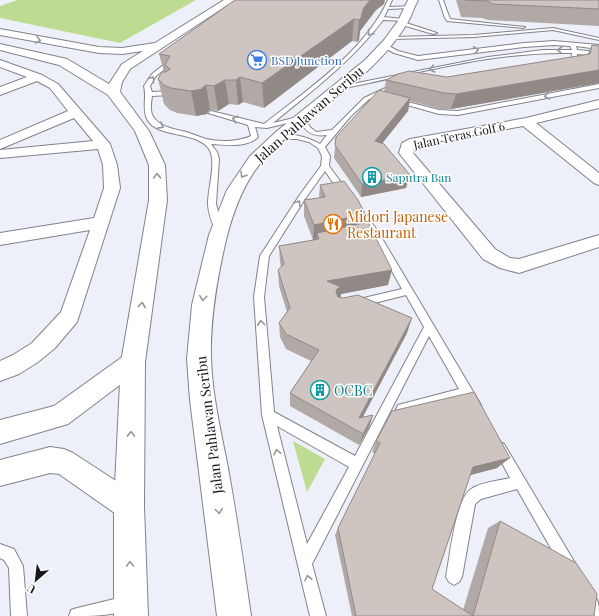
<svg xmlns="http://www.w3.org/2000/svg" width="599" height="616" viewBox="0 0 599 616" font-family="'Playfair Display',serif">
	<style>
		.green { fill: #bddc91 }
		.lines { fill: none; stroke-linecap: round; stroke-linejoin: round }
		.lane-casing { stroke: #81828a; stroke-width: 2 }
		.street-casing { stroke: #81828a; stroke-width: 2 }
		.primary-casing { stroke: #81828a; stroke-width: 2 }
		.lane { fill: #fff; fill-rule: evenodd }
		.street { fill: #fff; fill-rule: evenodd }
		.primary { fill: #fff; fill-rule: evenodd }
		.wall { fill: #b1a9a5 }
		.shaded-wall { fill: #908986 }
		.building { fill: #cec4c0; stroke: #908986 }
		.oneway { stroke: #969798 }
		.labels { text-anchor: middle; dominant-baseline: central; stroke-width: 3; stroke-linejoin: round; paint-order: stroke }
		.far-shop-label { font-size: 12px; fill: #366cbe; stroke: #fefefe; text-anchor: start }
		.far-street-label { font-size: 12px; fill: #16171a; stroke: #fefefe }
		.far-culture-label { font-size: 12px; fill: #0d838f; stroke: #fefefe; text-anchor: start }
		.street-label { font-size: 14px; fill: #16171a; stroke: #fefefe }
		.food-label { font-size: 14px; fill: #c56008; stroke: #fefefe; text-anchor: start }
		.culture-label { font-size: 14px; fill: #0d838f; stroke: #fefefe; text-anchor: start }
	</style>
	<rect width="100%" height="100%" fill="#eef0f9"/>
	<path class="green" d="M17,0H196L120,43L0,18V6Z
		M293,441L325,459L307,492Z"/>
	<g class="lines">
		<g class="lane-casing">
			<path id="lane" d="M388,0H392L389,7L413,6L411,8L388,9L384,17L403,19L405,21L383,20C353,60 312,91 273,123L302,116L304,117L310,127L316,132L332,130L364,98L394,84L399,85L368,100L350,117L325,147L330,156L329,166L348,192L347,194H341L325,171L305,199L269,256L264,297L274,412L355,456L424,327L406,295L359,307L355,306L354,303L355,300L402,289L371,234L352,208L356,205L359,206L377,230L481,405L479,409L475,410L471,409L465,398L402,415L398,413L396,409L398,405L459,389L429,336L312,564L326,616H310L262,415L254,297L260,256L299,196L321,166L322,156L318,148L309,142L297,139H279L276,137C286,130 310,138 320,144L327,135C314,137 305,133 300,120L267,128L255,127L258,137C247,148 226,145 211,144L217,152L219,159L216,204L223,230L219,233L215,230C212,222 208,213 208,203C208,188 217,162 209,149C196,130 157,139 147,119C142,108 147,97 144,86L152,74L172,58H176V60L156,76L150,86L152,92L171,91L174,93L171,95L152,96C151,103 149,113 155,119C162,128 176,129 186,132C193,134 199,137 206,139C219,142 239,142 251,136L248,125L208,113L211,111L264,124C307,90 365,51 388,0ZM277,426L349,467L307,544Z
				M439,0H443L450,19L525,27L523,28L447,21L445,18Z
				M399,22H403L437,33L433,34L399,24Z
				M553,28L599,38V40L553,30L474,37L391,39L389,38L391,37L474,35Z
				M554,41L599,45V49L576,46L577,50L599,52V56L577,54V64L569,68L566,66L571,63L572,53C494,51 416,74 340,89L337,87L488,57L543,50H572L570,46L554,45L524,47L418,60L394,53L383,47V45L385,44L398,51L418,56L524,43Z
				M599,84V88L458,115L439,114L393,101L396,99L439,110L458,111Z
				M500,442L504,444L575,563L577,568L575,573L570,575L565,573L517,489L481,499L475,504L462,577L459,582L454,585L449,582L446,577C450,557 455,500 471,489C481,482 498,481 510,478L494,448L496,444Z
				M0,544L14,549L23,566L27,616H11L9,568L4,560L0,558Z
				M588,591C599,596 599,605 599,616H589L580,599L583,594Z
				M127,596L132,599L135,604L132,609C112,616 91,616 69,616L71,610L77,608Z"/>
		</g>
		<g class="street-casing">
			<path id="street" d="M0,60L42,75L58,84L110,144L117,165L120,188L77,322L55,348L38,362L19,374L0,381V361L13,355L32,343L61,312L90,230L0,245V233L94,218L104,188L103,165L98,149L0,158V150L93,141L74,118L0,149V140L68,111L50,88L37,81L0,95V87L27,77L0,67Z
				M599,100V108L536,123L599,173V185L594,183L523,126L419,145L414,148L413,153L495,249L510,258L519,259L599,235V247L519,273L500,268L483,259L399,153L402,143L410,139L526,118Z
				M133,352L141,355L144,362L141,369L68,424L0,444V420L54,406L125,355Z
				M50,447L64,449L73,453L139,496L143,506L139,516L129,520L119,516L59,474L50,473L0,486V460Z"/>
		</g>
		<g class="primary-casing">
			<path id="primary" d="M224,0H235L130,69L122,82L120,92L149,131L165,165L167,200L145,362L144,506L148,616H114V506L121,362L149,200V165L135,131L108,95L59,65L0,50V44L67,59L109,84L122,64L143,51L122,54L99,53L0,35V29L99,47L122,48L155,43Z
				M408,0H418C414,7 412,15 408,22C373,81 309,111 264,159C244,181 233,212 226,240C217,279 210,318 211,358C212,395 221,431 228,468C237,517 244,567 251,616H217L190,400L187,359L192,305L209,235L227,190L250,156L277,131L365,60L384,40L398,21Z"/>
		</g>
		<use href="#lane" class="lane"/>
		<use href="#street" class="street"/>
		<use href="#primary" class="primary"/>
	</g>
	<path class="wall" d="M235,0H385L384,4L376,10L360,31L359,40L357,42L352,41L264,108L243,102L238,105L229,104L218,111L210,110L207,112V114L196,116L177,113L170,110L164,104L158,79L164,72L159,54Z
		M456,0H599V26L488,20L482,18L461,17Z
		M592,45L599,46V83L451,109H440L410,101L408,111L382,143L406,188L361,197L334,158L336,137L384,92L386,80L447,77L587,55Z
		M320,185L364,223L388,285L341,294L340,298L407,333L362,418L373,415L369,427L359,445L290,406V393L311,361L286,349L280,337L279,323L287,312L279,286L278,270L281,267L280,262L279,246L313,240L304,216V200L319,198Z
		M376,441L497,468L470,475L432,589L463,610L488,528L500,521L594,616H352L335,535L338,528L375,454L372,452Z"/>
	<path class="shaded-wall" d="M370,0H385L384,4L376,10L360,31L359,40L357,42L359,20L363,9Z
		M354,19L352,41L264,108L262,83Z
		M599,70V83L451,109L456,94Z
		M240,77L243,102L238,105L236,80Z
		M225,80L229,104L218,111L214,86Z
		M206,85L210,110L207,112V114L196,116L191,91L202,88Z
		M410,98L408,111L373,155L375,141Z
		M410,175L406,188L361,197L362,184Z
		M365,214L363,230L317,233V240L313,241L314,225Z
		M392,270L388,285L341,294L340,303L327,281Z
		M412,318L407,333L356,430L359,418Z
		M373,415L369,427L359,445L363,434Z
		M510,458L497,468L463,477L473,467Z"/>
	<path class="building" d="M235,0H370L363,9L361,18L359,20L354,19L262,83L240,77L236,80H225L214,86L206,85L202,88L203,89L191,91L171,88L164,85L158,79L162,72H166L170,69L165,65L170,56L159,54Z
		M465,0H599V9L493,4L487,1Z
		M592,45L599,46V70L456,94L444,93L386,80L398,74L409,71L447,77L590,54Z
		M379,90L410,98L375,141L384,144L410,175L362,184L335,145L336,137Z
		M344,181L358,200L365,214L314,225L304,200L325,197L320,185Z
		M368,222L392,270L327,281L341,287L337,289L336,292L338,297L343,298L358,295L412,318L359,418L373,415L363,434L290,393L319,350L286,334L279,323L290,308L278,270L284,264L279,246L319,239L317,233Z
		M474,392L510,458L473,467L432,589L473,616H356L338,528L380,443L376,441L392,411Z
		M500,521L576,563L597,594L594,616H473Z"/>
	<defs><path id="oneway-chevron" d="M-2-3.5L2.5 0L-2 3.5" fill="none" stroke-width="1.6" stroke-linecap="round" stroke-linejoin="round"/></defs>
	<g class="oneway">
		<use href="#oneway-chevron" transform="translate(370 33) rotate(130)"/>
		<use href="#oneway-chevron" transform="translate(38 40) rotate(12)"/>
		<use href="#oneway-chevron" transform="translate(476 50) rotate(-8)"/>
		<use href="#oneway-chevron" transform="translate(560 50) rotate(-178)"/>
		<use href="#oneway-chevron" transform="translate(432 69) rotate(169)"/>
		<use href="#oneway-chevron" transform="translate(152 79) rotate(-52)"/>
		<use href="#oneway-chevron" transform="translate(547 96) rotate(169)"/>
		<use href="#oneway-chevron" transform="translate(235 119) rotate(-164)"/>
		<use href="#oneway-chevron" transform="translate(161 126) rotate(29)"/>
		<use href="#oneway-chevron" transform="translate(243 175) rotate(123)"/>
		<use href="#oneway-chevron" transform="translate(157 176) rotate(-92)"/>
		<use href="#oneway-chevron" transform="translate(298 203) rotate(-58)"/>
		<use href="#oneway-chevron" transform="translate(203 298) rotate(97)"/>
		<use href="#oneway-chevron" transform="translate(142 305) rotate(-81)"/>
		<use href="#oneway-chevron" transform="translate(261 323) rotate(-95)"/>
		<use href="#oneway-chevron" transform="translate(131 434) rotate(-88)"/>
		<use href="#oneway-chevron" transform="translate(277 452) rotate(-104)"/>
		<use href="#oneway-chevron" transform="translate(219 511) rotate(82)"/>
		<use href="#oneway-chevron" transform="translate(130 564) rotate(-91)"/>
		<use href="#oneway-chevron" transform="translate(308 578) rotate(-104)"/>
	</g>
	<defs>
		<g id="supermarket-ring" transform="scale(1)"><circle r="9.5" fill="#fefefe" stroke="#3f7fe0" stroke-width="1.5"/><path d="M-6-5.5h2.5l.6 2H6L4.5 2H-2.5L-4.4-4H-6ZM-1.5 3.2a1.3 1.3 0 1 0 .1 0ZM3 3.2a1.3 1.3 0 1 0 .1 0Z" fill="#3f7fe0"/></g>
		<g id="building-ring" transform="scale(1)"><circle r="9.5" fill="#fefefe" stroke="#0f9aa8" stroke-width="1.5"/><path d="M-4-6H4V6H1V3H-1V6H-4ZM-2.5-4.3h1.7v1.8h-1.7ZM.8-4.3h1.7v1.8H.8ZM-2.5-1h1.7V.8h-1.7ZM.8-1h1.7V.8H.8Z" fill="#0f9aa8"/></g>
		<g id="restaurant-ring" transform="scale(1)"><circle r="9.5" fill="#fefefe" stroke="#e8710a" stroke-width="1.5"/><path d="M-5-6h1v4h1v-4h1v4h1v-4h1v5L-1.5 .5V6h-2V.5L-5-1ZM5-6V6H3V1.5H1.5Q1.5-4 5-6Z" fill="#e8710a"/></g>
	</defs>
	<g fill-rule="evenodd">
		<use href="#supermarket-ring" x="257" y="60"/>
		<use href="#building-ring" x="372" y="177"/>
		<use href="#restaurant-ring" x="333" y="224"/>
		<use href="#building-ring" x="320" y="390"/>
	</g>
	<g class="labels">
		<g class="far-shop-label">
			<text x="271" y="60">BSD Junction</text>
		</g>
		<g class="far-street-label">
			<text transform="translate(459 135) rotate(-12)">Jalan Teras Golf 6</text>
		</g>
		<g class="far-culture-label">
			<text x="386" y="177">Saputra Ban</text>
		</g>
		<g class="street-label">
			<text transform="translate(309 114) rotate(-41)">Jalan Pahlawan Seribu</text>
			<text transform="translate(209 425) rotate(-97)">Jalan Pahlawan Seribu</text>
		</g>
		<g class="food-label">
			<text x="347" y="216">Midori Japanese<tspan x="347" dy="16">Restaurant</tspan></text>
		</g>
		<g class="culture-label">
			<text x="334" y="390">OCBC</text>
		</g>
	</g>
	<g transform="translate(36 580) rotate(208)" stroke="#fefefe" stroke-width="3" paint-order="stroke">
	<path d="M0-3L7 15L0 10L-7 15Z" fill="#16171a"/>
	<text y="-6" font-size="11" font-weight="bold" text-anchor="middle" fill="#16171a">U</text>
	</g>
</svg>
